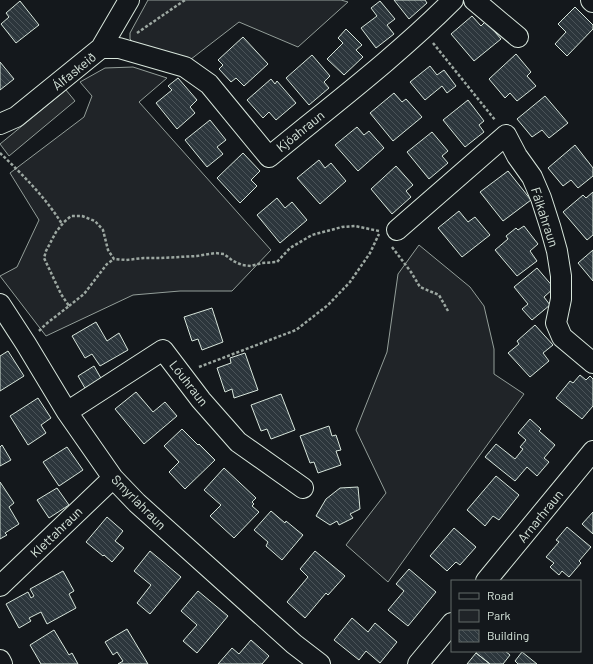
<svg xmlns="http://www.w3.org/2000/svg" width="593" height="664" viewBox="0 0 593 664" font-family="Barlow,sans-serif">
	<style>
		.green { fill: #202428; stroke: #939e99 }
		.parking { fill: #24282b; stroke: #939e99 }
		.building { fill: url(#building-back-hatch); stroke: #d8e6dc }
		.lines { fill: none; stroke-linecap: round; stroke-linejoin: round }
		.minor-casing { stroke: #d8e6dc; stroke-width: 22 }
		.major-casing { stroke: #d8e6dc; stroke-width: 24 }
		.path { stroke: #9da8a2; stroke-width: 2.5; stroke-dasharray: 3 2; stroke-linecap: butt }
		.minor { stroke: #14181c; stroke-width: 20 }
		.major { stroke: #14181c; stroke-width: 22 }
		.labels { text-anchor: middle; dominant-baseline: central; stroke-width: 3; stroke-linejoin: round; paint-order: stroke }
		.street-label { font-size: 13px; fill: #d8e6dc; stroke: #14181c }
	</style>
	<defs>
		<pattern id="building-back-hatch" width="6" height="6" patternUnits="userSpaceOnUse"><rect width="6" height="6" fill="#2c363c"/><path d="M-1 5l2 2M0 0l6 6M5-1l2 2" fill="none" stroke="#4a5358"/></pattern>
	</defs>
	<rect width="100%" height="100%" fill="#14181c"/>
	<path class="green" d="M148,0H341L348,2L298,47L239,22L186,63L137,46L130,39V33Z
		M133,67L167,78L139,102L271,250L232,291H180L133,295L46,336L0,276L17,267L39,220L10,173L84,117L92,96L80,82L105,68Z
		M419,245L470,287L484,306L494,349V374L524,394L388,582L346,545L386,493L356,430L387,352L398,274Z"/>
	<path class="parking" d="M66,90L75,101L9,156L0,144Z"/>
	<path class="building" d="M394,0H425L427,3L409,19Z
		M20,1L39,25L16,43L1,24L9,17L6,13Z
		M380,1L395,19L387,25L394,34L376,48L361,28L377,16L371,8Z
		M575,7L593,25V29L567,56L555,44L566,32L558,24Z
		M472,16L481,26L486,21L501,39L474,61L451,34Z
		M346,29L362,45L356,50L363,57L344,75L327,59L343,43L338,38Z
		M243,37L268,64L244,86L236,78L231,82L219,69L223,65L218,60Z
		M516,54L531,72L527,76L536,86L517,101L510,93L505,98L489,79Z
		M312,55L330,76L324,82L329,88L309,105L286,78Z
		M0,62L14,79L0,90Z
		M430,66L437,75L444,70L456,86L447,93L442,86L425,100L410,82Z
		M178,78L197,100L190,107L195,113L177,129L156,103L172,90L168,86Z
		M271,79L275,84L277,81L296,103L276,120L269,112L263,118L247,100Z
		M394,93L402,102L406,99L422,117L393,141L370,113Z
		M545,96L568,123L549,138L542,130L532,137L517,119Z
		M468,100L484,121L479,125L484,132L465,147L443,120Z
		M210,120L226,140L217,147L223,154L207,167L185,140Z
		M357,127L364,135L369,131L384,148L358,171L335,145Z
		M432,132L448,151L442,156L448,163L429,179L407,152Z
		M575,145L593,168V176L578,188L571,180L563,186L548,168Z
		M243,153L260,171L251,180L257,186L240,203L217,178Z
		M319,160L325,168L331,163L346,181L320,204L297,178Z
		M396,166L413,185L406,191L411,197L392,214L371,189Z
		M508,171L531,200L503,221L480,192Z
		M593,192V235L587,240L563,212L583,195L586,198Z
		M277,198L285,208L292,202L307,220L280,243L257,215Z
		M459,211L468,222L475,217L490,235L462,257L438,228Z
		M524,226L538,244L530,251L537,261L517,276L495,250L508,239L506,236L516,228L518,230Z
		M593,250V281L578,263Z
		M537,268L554,288L544,297L550,305L532,320L522,309L528,304L514,287Z
		M212,308L223,342L202,350L198,339L192,341L184,317Z
		M96,322L107,341L119,333L128,350L100,366L92,354L85,358L72,336Z
		M535,325L553,345L543,353L549,361L530,377L508,353L519,344L517,341Z
		M8,351L24,376L0,391V356Z
		M245,353L258,390L234,398L232,389L225,392L217,368L231,363L230,358Z
		M94,366L102,380L86,390L78,376Z
		M580,375L586,380L590,376L593,379V406L582,419L556,398L570,381L573,383Z
		M136,392L153,412L165,402L177,416L144,444L115,409Z
		M281,394L295,430L271,439L267,429L261,431L251,405Z
		M38,398L51,418L41,425L46,433L28,445L10,416Z
		M530,419L541,429L539,431L555,445L544,458L549,462L537,476L527,467L515,481L485,457L496,444L515,459L523,449L520,447L526,440L518,433Z
		M329,426L332,436L336,435L341,450L336,451L341,465L318,473L314,462L310,463L300,436Z
		M182,429L198,445L199,444L215,460L185,489L169,472L179,462L164,446Z
		M2,445L11,460L0,466V447Z
		M67,447L83,470L59,486L43,462Z
		M224,468L256,498L252,502L254,504L252,506L259,512L234,538L210,516L221,505L204,490Z
		M496,476L519,495L499,520L493,516L485,526L467,510Z
		M0,482L14,503L9,507L19,524L5,533L7,535L0,539Z
		M358,487L360,509L350,514L353,518L339,525L337,521L330,525L316,516L326,499L340,488Z
		M57,488L69,505L49,518L37,500Z
		M271,511L285,523L286,521L303,535L282,560L266,546L268,542L254,530Z
		M593,512V534L582,524Z
		M107,517L123,531L115,541L124,548L112,562L104,555L103,556L86,542Z
		M567,527L591,547L579,561L581,563L569,577L562,571L559,575L550,567L554,563L546,557L559,542L556,540Z
		M454,528L476,547L460,565L456,562L447,571L430,556Z
		M150,551L181,577L150,614L137,603L151,585L134,571Z
		M315,551L345,576L328,595L326,593L305,618L287,602L308,577L300,569Z
		M409,569L436,592L408,626L388,610L404,591L396,584Z
		M63,571L74,591L69,594L76,608L47,624L41,612L29,618L31,621L19,628L6,604L28,592L31,598L34,596L30,589Z
		M198,591L228,616L197,653L183,641L197,625L181,611Z
		M352,618L368,632L375,623L397,642L380,663L366,651L359,660L334,640Z
		M127,629L148,664H118L123,661L117,652L113,655L105,642Z
		M54,630L69,655L72,653L78,664H41L30,645Z
		M251,640L269,656L262,664H218L232,648L239,654Z
		M477,651H505L510,655L503,664H490L476,653Z
		M522,652L537,664H518L515,661Z
		M476,653L490,664H467Z"/>
	<g class="lines">
		<g class="minor-casing">
			<path id="minor" d="M474,0L518,37
				M101,48H119L185,67L209,84L269,157C331,106 396,57 453,0
				M0,124L16,117L101,48L129,0
				M397,230L506,135L517,156L532,177L541,198L550,226L557,251L561,276V299L556,323L562,337L593,363
				M0,304L26,344L67,412L113,478L137,503L294,644L320,664
				M67,412L163,350L201,400L238,442L303,488
				M486,581L593,451
				M0,586L113,478
				M0,660L2,664
				M418,664L452,623"/>
		</g>
		<g class="major-casing">
			<path id="major" d="M592,0L593,1"/>
		</g>
		<path class="path" d="M137,33L185,0
			M433,43L495,120
			M0,153C22,174 46,198 62,224
			M392,247L411,272L420,287L439,295L448,311
			M69,306L84,294L107,264L114,259
			M39,331L46,324L69,306L61,294L44,258L46,251L56,232L64,222L71,216H82L95,221L103,230L108,250L114,259L126,260L144,258H161L197,256L215,253L224,254L233,261L242,265L251,266L262,263L277,262L290,248L312,235L342,227L355,226L379,231
			M199,367L296,330L328,305L350,282L370,253L379,234"/>
		<use href="#minor" class="minor"/>
		<use href="#major" class="major"/>
	</g>
	<g class="labels">
		<g class="street-label">
			<text transform="translate(74 71) rotate(-39)">Álfaskeið</text>
			<text transform="translate(300 131) rotate(-39)">Kjóahraun</text>
			<text transform="translate(545 217) rotate(72)">Fálkahraun</text>
			<text transform="translate(189 383) rotate(52)">Lóuhraun</text>
			<text transform="translate(139 502) rotate(45)">Smyrlahraun</text>
			<text transform="translate(540 516) rotate(-51)">Arnarhraun</text>
			<text transform="translate(56 532) rotate(-44)">Klettahraun</text>
		</g>
	</g>
	<rect x="451" y="580" width="130" height="72" fill="#14181c" stroke="#626a69"/>
	<rect x="459" y="593" width="20" height="6" fill="#14181c" stroke="#626a69"/>
	<text x="487" y="600" font-size="12" fill="#d8e6dc">Road</text>
	<rect x="459" y="610" width="20" height="12" fill="#202428" stroke="#626a69"/>
	<text x="487" y="620" font-size="12" fill="#d8e6dc">Park</text>
	<rect x="459" y="630" width="20" height="12" fill="url(#building-back-hatch)" stroke="#626a69"/>
	<text x="487" y="640" font-size="12" fill="#d8e6dc">Building</text>
</svg>
